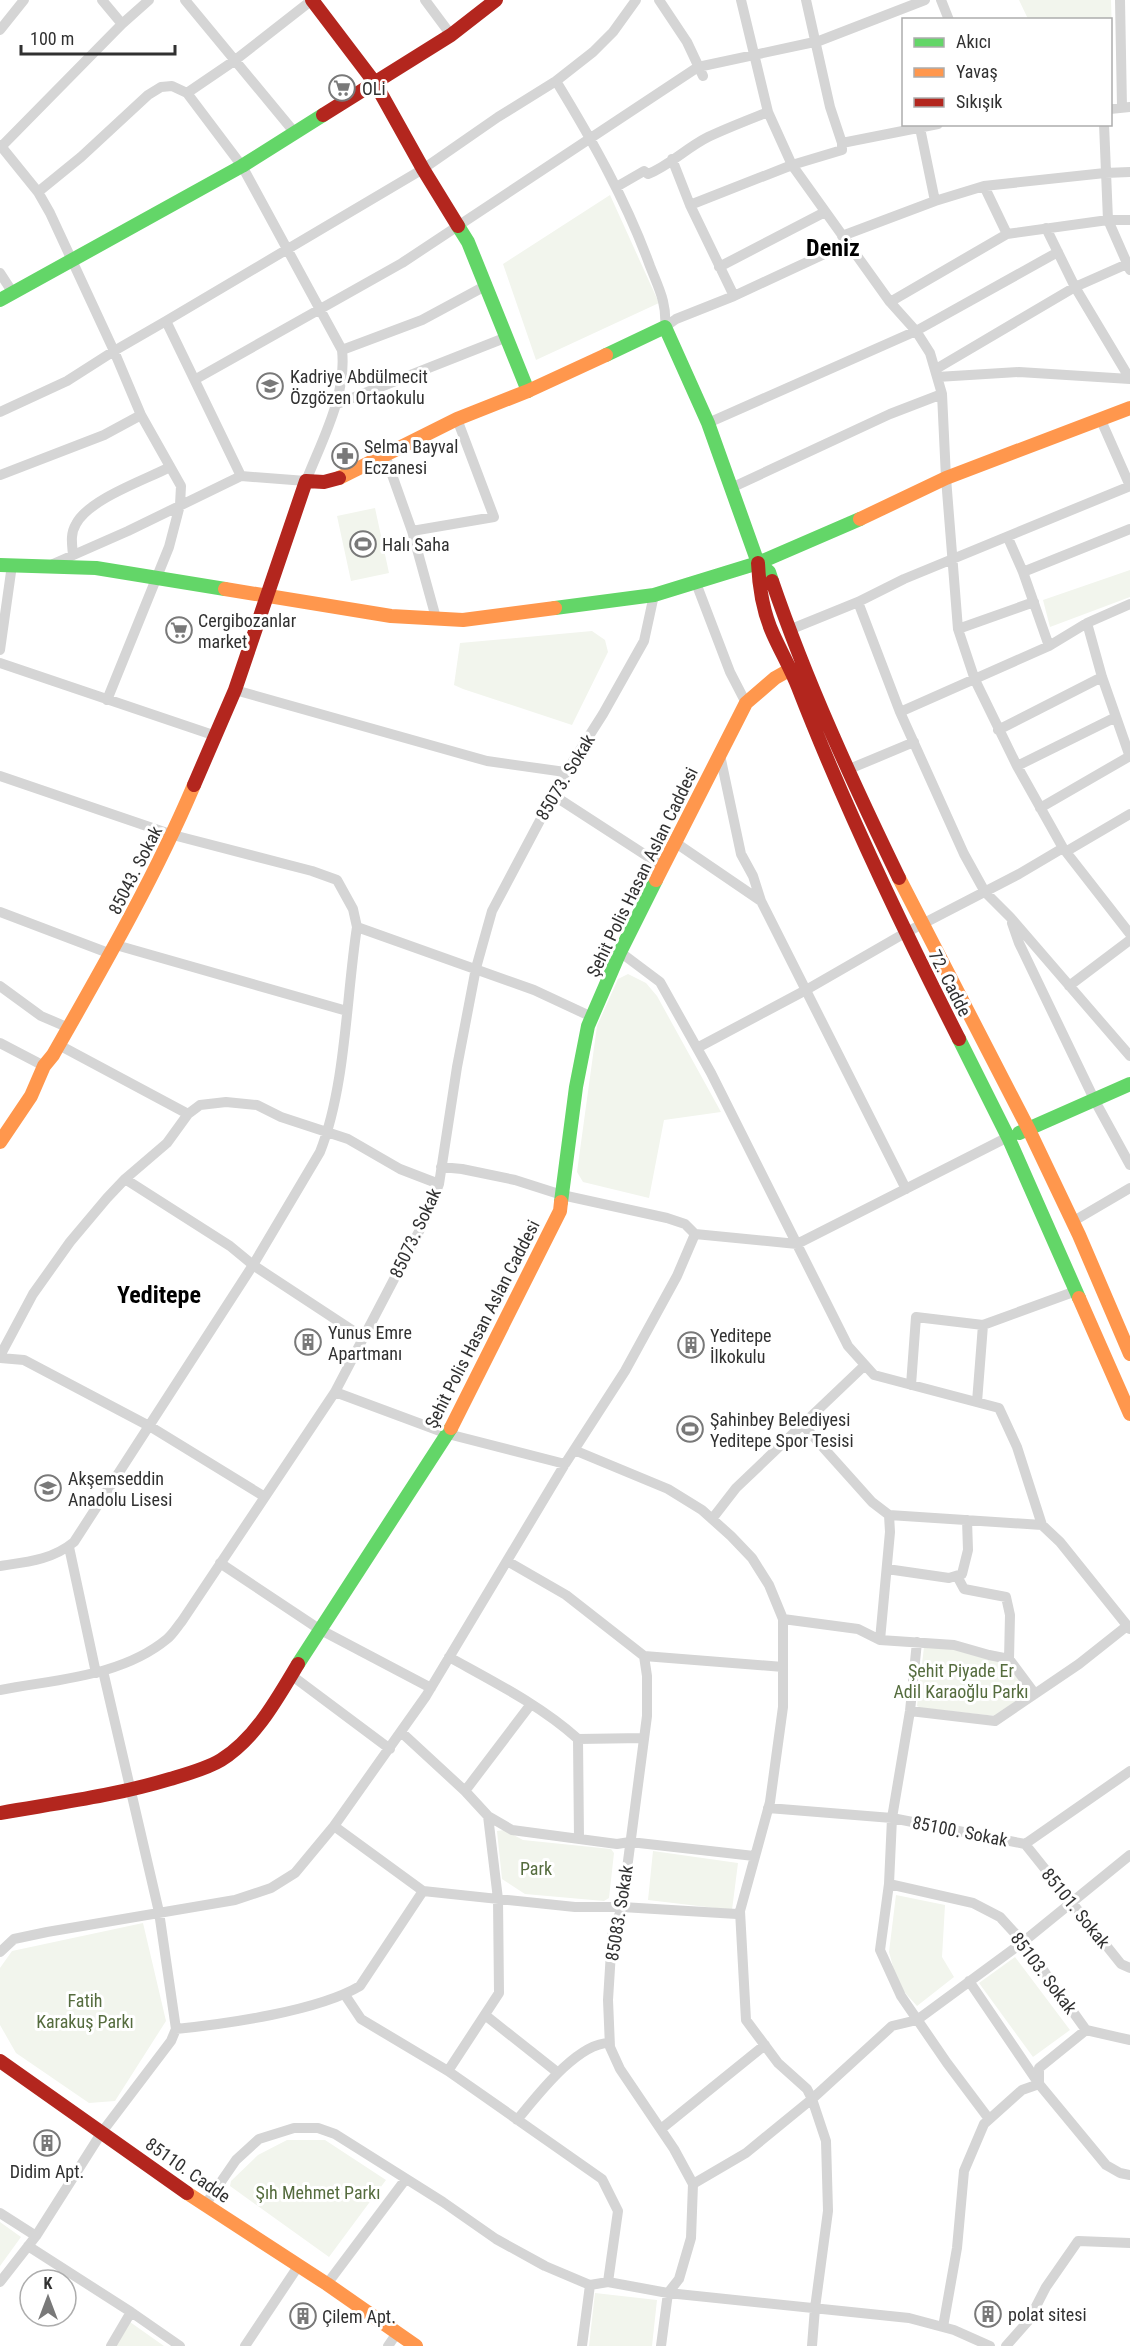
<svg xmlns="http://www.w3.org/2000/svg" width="1130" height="2346" viewBox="0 0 1130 2346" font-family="'Roboto Condensed',sans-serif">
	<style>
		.green { fill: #f2f5ed }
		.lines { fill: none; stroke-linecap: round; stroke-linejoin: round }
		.street { stroke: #d5d5d5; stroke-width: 10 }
		.fast { stroke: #63d668; stroke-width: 14 }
		.slow { stroke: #ff974d; stroke-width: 14 }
		.jam { stroke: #b3261e; stroke-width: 14 }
		.labels { text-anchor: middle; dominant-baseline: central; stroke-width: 6; stroke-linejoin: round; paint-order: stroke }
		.poi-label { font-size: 18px; fill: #313131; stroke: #fff; text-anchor: start }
		.street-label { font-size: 18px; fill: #313131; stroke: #fff }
		.park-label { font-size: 18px; fill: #556c3e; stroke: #fff }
		.district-label { font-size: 24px; font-weight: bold; fill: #000; stroke: #fff }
	</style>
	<rect width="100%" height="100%" fill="#fff"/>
	<path class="green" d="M1019,0H1111L1112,35L1110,20L1028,19Z
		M610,195L659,303L536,360L503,264Z
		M375,508L389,573L351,581L337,516Z
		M1130,570V597L1050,627L1043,600Z
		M592,631L605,640L608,652L572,725L463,689L454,685L460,643Z
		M628,974L646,983L657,996L721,1112L664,1120L649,1198L583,1182L577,1172L597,1026L618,979Z
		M924,1647L997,1653L1020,1674L1023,1695L996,1716L921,1708L917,1706Z
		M504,1830L523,1840L611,1849L614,1853L609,1898L604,1901L525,1894L502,1879L497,1831Z
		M653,1851L738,1863L732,1910L648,1900Z
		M896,1895L945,1905L942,1957L954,1977L917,2006L898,1985L889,1952Z
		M143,1923L166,2021L115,2101L89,2103L16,2053L0,2025V1968L12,1951Z
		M1015,1957L1070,2030L1033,2057L979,1983Z
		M287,2140H325L386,2180L329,2257L230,2186L231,2181L258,2155Z
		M0,2222L21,2237L0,2266Z
		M595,2293L657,2300L652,2346H589Z
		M130,2322L164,2346H116Z"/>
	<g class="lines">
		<path class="street" d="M102,0L122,24
			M185,0L295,133
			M425,0L451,35
			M659,0L687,42L703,76
			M741,0L768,112L792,165L890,302L916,331L930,353L942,394L946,478L958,629L975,680L1017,766L1063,848L1130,934
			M806,0L830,107L842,143
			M941,0L949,20
			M1120,0L1122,107
			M0,30L24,0
			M556,81C592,140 626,200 650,266C659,289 667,303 665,327
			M1110,109L1130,107
			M1104,124L1108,220L1130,270
			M920,128L935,201
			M0,145L38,192L50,213L114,351L141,415L181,486L180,505L169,547L107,700
			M0,148L122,24L149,0
			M672,159L690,205L734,296
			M614,184L618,186L644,171L648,174C669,166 686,148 708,137C727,128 748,120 768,112
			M984,186L1007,234
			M38,192L81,157L148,95L161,87L172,86L187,93
			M690,205L792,165L842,150V143L938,124
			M1046,228L1075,287L1130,379
			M842,236L935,201L984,186L1105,173L1130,172
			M719,267L825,212
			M0,273L13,293
			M890,302L1007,234L1108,220H1130
			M665,327L676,319L734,296L848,243
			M342,350L422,320L487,285
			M936,369L1075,287L1127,264
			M937,377L1019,372L1130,379
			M196,379L402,263L698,67L819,41L925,0
			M337,404L507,337
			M0,412L67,381L114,351L166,321
			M1100,418L1130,486
			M708,423L916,331L1058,252
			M385,455L412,531L436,618
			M0,475L104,435L141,415
			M241,476L166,321L423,169L498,117L556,81L593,52L613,32L636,0
			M731,488L890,414L942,394
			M412,531L494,517L457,419
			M1008,538L1023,572L1049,646
			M73,555C72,544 70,534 76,524C89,499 145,480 170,467
			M53,564L128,531L241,476L306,481C322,440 347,395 342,350L242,166L187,93L234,61L312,0
			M1023,572L1130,529
			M696,583L730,672L746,703
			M858,602L900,712L964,854L985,892L1010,917L1130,1056
			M1087,623L1102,677L1130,757
			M958,629L1034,602
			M789,630L858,602L904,579L1130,486
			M0,650L12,565
			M0,663L216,736
			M235,690L487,761L565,772
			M900,712L1049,646L1087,623L1130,604
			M998,730L1102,677
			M720,755L741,854L753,876L761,901
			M1017,766L1116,717
			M847,770L914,742
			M0,776L173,835L312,871L337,880L353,909L357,927C346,998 346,1086 320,1152L253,1265L74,1542C52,1560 27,1562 0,1566
			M553,795L664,867
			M1040,808L1130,756
			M676,843L761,901L906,1189
			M1067,851L1130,814
			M0,912L111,954
			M1012,923L1019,943L1095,1101L1130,1165
			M357,927L534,990L592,1017
			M116,945L347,1011
			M620,952L660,982L711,1073L848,1346L874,1375L999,1408L1017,1447L1042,1525L1060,1542L1130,1629
			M0,986L41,1016L69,1028
			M1069,986L1130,940
			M0,1043L44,1066
			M59,1045L188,1114
			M697,1048L806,990L905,933L1019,874L1063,848
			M125,1179L230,1246L253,1265L364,1338
			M1072,1222L1130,1188
			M695,1234L797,1244L1008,1137
			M0,1356L33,1294L70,1242L107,1198L125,1179L167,1143L188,1114L200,1105L226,1102L257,1105L281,1117L348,1139L400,1169L439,1184
			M0,1358L24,1360L151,1427L265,1497
			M911,1385L916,1317L983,1325
			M335,1392L448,1434L565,1464
			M977,1402L983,1325L1076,1291
			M803,1425L872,1502L889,1515L1042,1525
			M712,1519L736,1488L865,1365
			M69,1547L96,1673
			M507,1561L566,1595L644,1656L647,1676V1716L622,1907L612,1936L608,2000L610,2047L620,2069L674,2149L693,2184L691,2238L679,2279L668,2293L661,2346
			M220,1563L319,1629L431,1688
			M887,1569L949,1578L962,1574L968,1550L967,1520
			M957,1576L964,1589L1006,1597L1010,1615L1009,1659
			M783,1619L858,1629L880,1640L954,1645L989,1655L1009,1659L1035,1694
			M880,1640L890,1532L889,1515
			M917,1642L910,1711L892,1818L889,1884L880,1950L901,1996L947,2063L989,2119
			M644,1656L783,1667
			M449,1657C494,1682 540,1705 578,1739L579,1839
			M291,1675L390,1749
			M0,1690C56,1679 121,1677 167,1639C173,1634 177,1627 182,1621L335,1392L426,1218L439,1184L457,1067L476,968L492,911L563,777L603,714L644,641L654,595
			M910,1711L995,1721L1079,1664L1127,1626
			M401,1732L465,1791L488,1816L512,1830L617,1844L630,1842L754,1856
			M578,1739L644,1738
			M465,1791L531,1704
			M768,1808L892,1818L1025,1844L1130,1771
			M334,1826L423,1891L575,1907H622L737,1914L740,1911L770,1802L783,1707V1619L769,1585L752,1558L731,1536L702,1510L668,1489L574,1450
			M1025,1844L1121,1964L1130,1968
			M889,1884L973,1903L1000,1917L1023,1942L1086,2030L1130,2040
			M740,1911L746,2020L778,2063L807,2089L812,2099L826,2141L828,2211L815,2308L812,2346
			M0,1952L14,1939L47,1932L235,1900L271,1888L295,1873L334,1826L426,1696L565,1464L625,1371L677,1276L695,1234L685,1224L667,1218L562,1195L515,1180L462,1169L441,1167
			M345,1995L361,2019L448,2071L602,2179L618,2211L608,2282
			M485,2015L557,2072
			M176,2029C226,2024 318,2011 360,1986L423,1891
			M1086,2030L1039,2068V2084L1106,2165L1120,2173L1130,2175
			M448,2071L499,1993L498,1899L488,1816
			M517,2120C537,2096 577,2043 609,2043
			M661,2129L765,2045
			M693,2184L746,2153L812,2099L892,2026L917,2020L1023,1942L1130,1855
			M205,2205L236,2160L259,2139L294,2128H318L335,2134L443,2202L496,2239L545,2266L590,2285L608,2282L668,2293L909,2318L954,2330L990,2346
			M0,2213L36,2236
			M28,2246L131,2312L180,2346
			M0,2282L36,2236L102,2132L171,2041L176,2029L159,1912L103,1671
			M327,2284L405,2180
			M943,2327L957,2248L964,2171L984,2124L1022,2090L1039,2084L969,1981
			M111,2346L131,2312
			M245,2346L299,2265
			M388,2346L397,2333
			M582,2346L590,2285
			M1006,2346L1029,2320L1046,2287L1078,2241L1130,2243"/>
		<path class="fast" d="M458,226L468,242L528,391
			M0,300L242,166L323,115
			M606,355L665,327L708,423L758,563L769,572L772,581
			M0,565L96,568L225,589
			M555,608L654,595L758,563L860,519
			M959,1039L1008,1137L1079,1298
			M1019,1133L1130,1084
			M561,1202L576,1087L588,1026L620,952L656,880
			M298,1664L451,1428"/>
		<path class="slow" d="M339,478L457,419L528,391L606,355
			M860,519L946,478L1130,408
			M225,589L391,616L463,620L555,608
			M899,878L1029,1130L1079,1235L1130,1354
			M656,880L746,703L775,678L791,669
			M0,1142L31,1096L44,1066L53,1055C103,967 154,879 194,785
			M1079,1298L1130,1414
			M451,1428L560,1211L561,1202
			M187,2193L327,2284L416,2346"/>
		<path class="jam" d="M312,0L375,83L423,169L458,226
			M323,115L451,35L496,0
			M758,563C759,586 763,612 773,634C781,652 791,669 798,687C845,808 900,923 959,1039
			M772,581C807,683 852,781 899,878
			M194,785L235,690L306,481L324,482L339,478
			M0,1813C57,1803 114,1796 170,1779C187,1774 206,1769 221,1760C256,1738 277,1699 298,1664
			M0,2061L187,2193"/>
	</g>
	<defs>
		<g id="supermarket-ring" transform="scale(1.35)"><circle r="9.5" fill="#fff" stroke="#797979" stroke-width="1.5"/><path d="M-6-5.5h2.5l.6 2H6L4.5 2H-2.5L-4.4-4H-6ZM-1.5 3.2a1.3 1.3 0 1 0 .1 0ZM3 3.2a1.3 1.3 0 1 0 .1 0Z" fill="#797979"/></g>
		<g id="school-ring" transform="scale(1.35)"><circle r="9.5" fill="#fff" stroke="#797979" stroke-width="1.5"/><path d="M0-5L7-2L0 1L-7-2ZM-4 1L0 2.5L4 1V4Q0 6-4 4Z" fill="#797979"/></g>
		<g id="pharmacy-ring" transform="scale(1.35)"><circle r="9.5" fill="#fff" stroke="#797979" stroke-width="1.5"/><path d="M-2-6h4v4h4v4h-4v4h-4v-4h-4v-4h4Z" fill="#797979"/></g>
		<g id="stadium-ring" transform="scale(1.35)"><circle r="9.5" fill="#fff" stroke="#797979" stroke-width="1.5"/><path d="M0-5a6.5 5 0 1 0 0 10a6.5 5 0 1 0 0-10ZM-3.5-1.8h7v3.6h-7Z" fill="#797979"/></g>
		<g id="building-ring" transform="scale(1.35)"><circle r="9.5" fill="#fff" stroke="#797979" stroke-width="1.5"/><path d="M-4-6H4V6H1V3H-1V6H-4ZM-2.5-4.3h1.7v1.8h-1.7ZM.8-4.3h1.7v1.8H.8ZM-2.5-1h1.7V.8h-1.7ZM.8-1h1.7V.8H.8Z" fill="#797979"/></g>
	</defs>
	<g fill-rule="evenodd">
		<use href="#supermarket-ring" x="342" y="88"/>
		<use href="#school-ring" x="270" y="386"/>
		<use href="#pharmacy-ring" x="345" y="456"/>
		<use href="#stadium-ring" x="363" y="544"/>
		<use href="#supermarket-ring" x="179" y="630"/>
		<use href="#building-ring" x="308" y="1342"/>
		<use href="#building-ring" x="691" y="1345"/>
		<use href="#stadium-ring" x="690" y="1429"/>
		<use href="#school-ring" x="48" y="1488"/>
		<use href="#building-ring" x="47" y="2143"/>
		<use href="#building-ring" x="988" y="2314"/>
		<use href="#building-ring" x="303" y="2316"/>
	</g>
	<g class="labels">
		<g class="poi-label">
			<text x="362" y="88">OLi</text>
			<text x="290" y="376">Kadriye Abdülmecit<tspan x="290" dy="21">Özgözen Ortaokulu</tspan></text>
			<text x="364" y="446">Selma Bayval<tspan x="364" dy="21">Eczanesi</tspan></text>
			<text x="382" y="544">Halı Saha</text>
			<text x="198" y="620">Cergibozanlar<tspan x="198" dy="21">market</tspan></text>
			<text x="328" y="1332">Yunus Emre<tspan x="328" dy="21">Apartmanı</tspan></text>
			<text x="710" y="1335">Yeditepe<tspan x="710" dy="21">İlkokulu</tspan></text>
			<text x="710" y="1419">Şahinbey Belediyesi<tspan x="710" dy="21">Yeditepe Spor Tesisi</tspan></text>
			<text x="68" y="1478">Akşemseddin<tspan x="68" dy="21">Anadolu Lisesi</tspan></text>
			<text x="47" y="2171" text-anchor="middle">Didim Apt.</text>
			<text x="1008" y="2314">polat sitesi</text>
			<text x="322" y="2316">Çilem Apt.</text>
		</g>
		<g class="street-label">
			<text transform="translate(565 777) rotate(-59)">85073. Sokak</text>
			<text transform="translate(135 870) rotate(-63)">85043. Sokak</text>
			<text transform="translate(642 872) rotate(-64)">Şehit Polis Hasan Aslan Caddesi</text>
			<text transform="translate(950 983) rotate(63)">72. Cadde</text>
			<text transform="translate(415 1233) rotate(-65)">85073. Sokak</text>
			<text transform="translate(482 1324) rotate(-63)">Şehit Polis Hasan Aslan Caddesi</text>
			<text transform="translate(960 1831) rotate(11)">85100. Sokak</text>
			<text transform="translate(1076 1908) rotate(51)">85101. Sokak</text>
			<text transform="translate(619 1913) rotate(-81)">85083. Sokak</text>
			<text transform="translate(1044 1973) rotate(53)">85103. Sokak</text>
			<text transform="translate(188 2170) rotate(35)">85110. Cadde</text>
		</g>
		<g class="park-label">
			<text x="961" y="1670">Şehit Piyade Er<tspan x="961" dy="21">Adil Karaoğlu Parkı</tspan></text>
			<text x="536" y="1868">Park</text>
			<text x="85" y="2000">Fatih<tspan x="85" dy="21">Karakuş Parkı</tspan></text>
			<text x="318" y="2192">Şıh Mehmet Parkı</text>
		</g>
		<g class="district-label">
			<text x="833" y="248">Deniz</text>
			<text x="159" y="1295">Yeditepe</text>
		</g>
	</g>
	<rect x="902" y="18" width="210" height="108" fill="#ffffff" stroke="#adadad" stroke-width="1.5"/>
	<rect x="914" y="38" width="30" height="9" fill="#63d668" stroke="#adadad" stroke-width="1.5"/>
	<text x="956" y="48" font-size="18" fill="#313131">Akıcı</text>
	<rect x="914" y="68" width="30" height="9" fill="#ff974d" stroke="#adadad" stroke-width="1.5"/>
	<text x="956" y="78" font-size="18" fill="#313131">Yavaş</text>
	<rect x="914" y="98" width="30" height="9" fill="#b3261e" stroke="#adadad" stroke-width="1.5"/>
	<text x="956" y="108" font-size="18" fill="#313131">Sıkışık</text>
	<g transform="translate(48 2298)"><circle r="28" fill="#ffffff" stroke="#adadad" stroke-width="1.5"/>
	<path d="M0-4.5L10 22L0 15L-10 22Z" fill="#797979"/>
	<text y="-9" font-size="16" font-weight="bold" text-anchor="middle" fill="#313131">K</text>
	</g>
	<path d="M21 45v9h154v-9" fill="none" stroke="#313131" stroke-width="3"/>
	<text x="30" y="45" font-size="18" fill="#313131" stroke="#ffffff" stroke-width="4.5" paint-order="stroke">100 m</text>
</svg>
